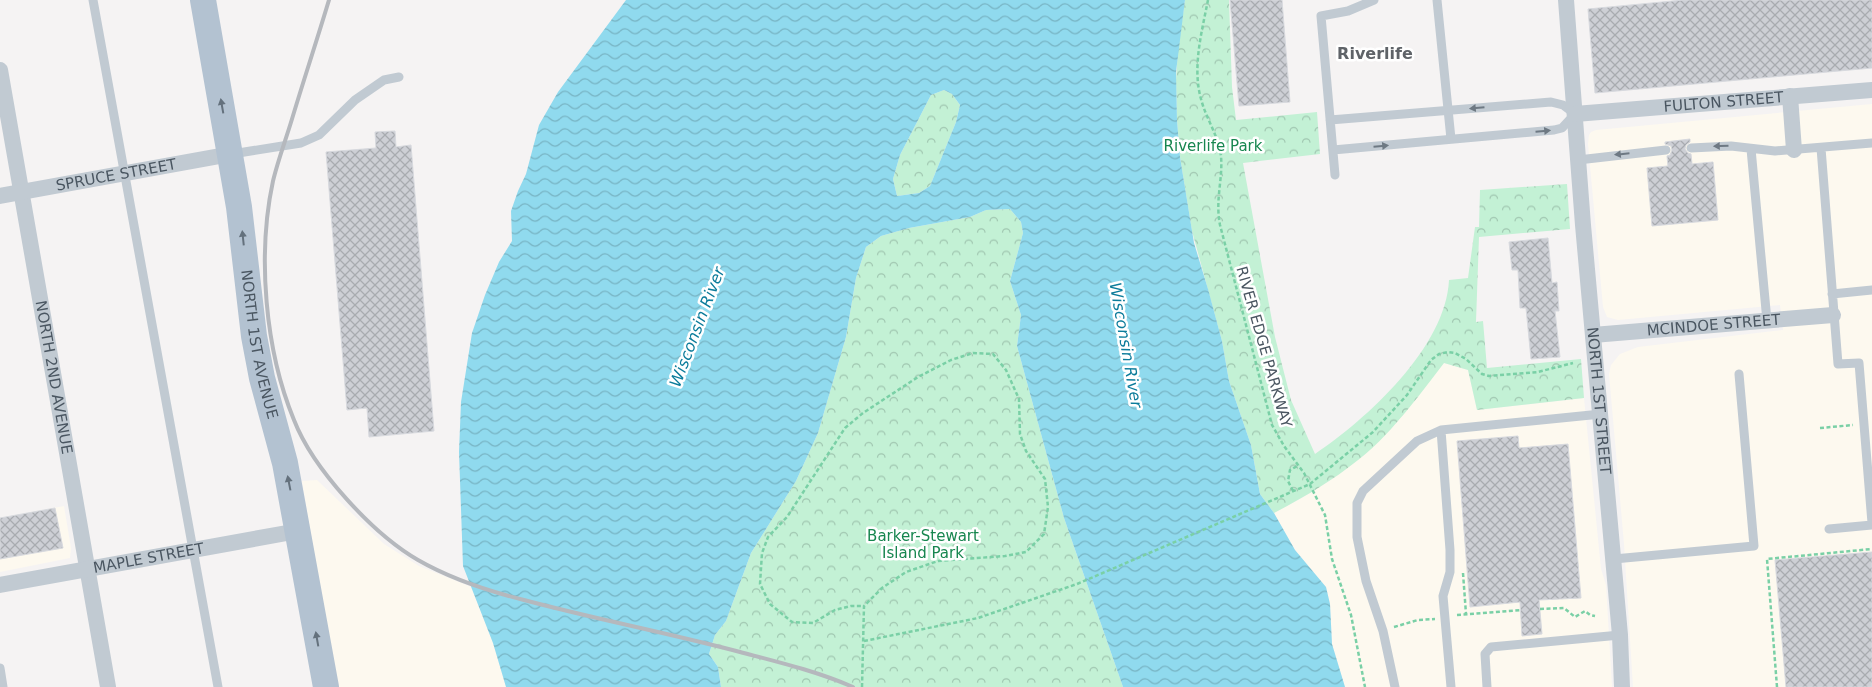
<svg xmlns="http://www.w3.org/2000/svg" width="1872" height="687" viewBox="0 0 1872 687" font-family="'DejaVu Sans',sans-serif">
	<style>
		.commercial { fill: #fdf9ef }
		.park { fill: url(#park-crowns) }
		.water { fill: url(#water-waves); fill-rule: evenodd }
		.building { fill: url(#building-cross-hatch); stroke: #d7d9de }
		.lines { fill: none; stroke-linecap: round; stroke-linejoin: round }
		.path { stroke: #7ad0a6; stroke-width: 2.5; stroke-dasharray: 4 2.5; stroke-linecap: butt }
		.lane { stroke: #c1cad2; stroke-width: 9 }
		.street { stroke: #c1cad2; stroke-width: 16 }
		.primary { stroke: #b3c2d1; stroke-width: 26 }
		.rail { stroke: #b5b8bd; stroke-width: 4 }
		.oneway { fill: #64717d }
		.oneway2 { fill: #6e7983 }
		.labels { text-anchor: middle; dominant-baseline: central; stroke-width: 5; stroke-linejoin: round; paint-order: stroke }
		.street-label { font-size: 15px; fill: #4a5661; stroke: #fff }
		.park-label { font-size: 15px; fill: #17864f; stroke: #fff }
		.neighbourhood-label { font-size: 16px; font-weight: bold; fill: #5f6368; stroke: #fff }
		.water-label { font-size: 16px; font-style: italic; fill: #0c7c9b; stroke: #fff }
	</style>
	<defs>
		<pattern id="park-crowns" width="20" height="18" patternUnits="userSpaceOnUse" patternTransform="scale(1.25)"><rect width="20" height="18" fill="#c3f1d5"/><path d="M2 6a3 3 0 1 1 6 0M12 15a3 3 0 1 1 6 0" fill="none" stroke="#a0c6b0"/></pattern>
		<pattern id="water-waves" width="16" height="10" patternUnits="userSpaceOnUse" patternTransform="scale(1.25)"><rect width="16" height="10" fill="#90daee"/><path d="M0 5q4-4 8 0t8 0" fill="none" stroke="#78b4c4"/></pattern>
		<pattern id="building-cross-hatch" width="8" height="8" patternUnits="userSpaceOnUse" patternTransform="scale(1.25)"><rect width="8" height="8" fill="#cdcfd5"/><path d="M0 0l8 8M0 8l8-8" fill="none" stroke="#a8abb0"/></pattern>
	</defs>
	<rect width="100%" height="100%" fill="#f5f3f3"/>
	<path class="commercial" d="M1872,104V687H1633L1624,544L1609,374L1611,365L1620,354L1638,347L1783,330L1780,305L1618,320L1607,317L1603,307L1588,144L1589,135L1591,132L1596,130Z
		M1444,363L1468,370L1477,410L1584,398L1601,569L1606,585L1612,687H1345L1332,644L1330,604L1326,587L1295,550L1274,513L1300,499L1329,481L1363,456L1391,429Z
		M317,480L384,544L419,566L471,587L493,643L506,687H337L302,481Z
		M64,506L71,548L70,558L0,572V518Z"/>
	<path class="park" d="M1185,0H1229L1232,87L1236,120L1317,112L1320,154L1243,163L1275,337L1291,400L1315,454C1367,419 1446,347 1449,280L1468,278L1475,227H1479L1480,190L1567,184L1570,229L1479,237L1476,322L1483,321L1487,368L1581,359L1584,398L1477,410L1468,370L1444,363C1427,385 1410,408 1391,429C1359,465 1316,491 1274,513L1260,494L1251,445L1229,381L1222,341L1192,231L1180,157L1177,120L1176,80L1178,49Z
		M944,90L952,94L960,105L956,122L930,186L919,193L897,196L893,179L900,155L931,95Z
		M1010,209L1021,222L1023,233L1010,281L1021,315L1017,346L1064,518L1123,687H721L718,667L709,654L715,635L726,621L751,553L796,481L818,433L846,337L856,278L866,247L881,236L909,228L970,217L986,210Z"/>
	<path class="water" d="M626,0H1185L1176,72L1177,120L1180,157L1194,243L1208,289L1222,341L1229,381L1251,445L1260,494L1274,513L1295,550L1326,587L1330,604L1332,644L1345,687H1123L1064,518L1017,346L1021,315L1010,281L1023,233L1021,222L1010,209L986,210L970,217L909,228L881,236L866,247L856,278L846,337L818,433L796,481L751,553L726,621L715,635L709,654L718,667L721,687H506L493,643L463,566L459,452L461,402L472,333L485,295L499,262L512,241L511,211L518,191L526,174L539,125L558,92ZM944,90L952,94L960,105L956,122L930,186L919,193L897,196L893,179L900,155L931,95Z"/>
	<path class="building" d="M1230,0H1282L1290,102L1239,106Z
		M1683,0H1872V68L1595,93L1588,9Z
		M395,131L396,147L411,145L434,431L369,437L367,408L347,410L326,152L376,148L375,132Z
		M1690,139V142L1686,145L1685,149L1688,153L1691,154L1692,164L1713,162L1718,220L1652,226L1647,168L1668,166L1667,156L1670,155L1672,150L1671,146L1665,144V142Z
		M1548,238L1552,283L1557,282L1559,311H1555L1560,357L1531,359L1526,308H1520L1518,270H1512L1509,242Z
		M1518,436L1519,448L1568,444L1581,598L1539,600L1542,634L1522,636L1520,602L1470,607L1457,441Z
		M55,508L63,548L0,559V518Z
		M1872,552V687H1786L1775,560Z"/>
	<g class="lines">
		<path class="path" d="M1208,0C1202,31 1192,67 1201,99C1206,119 1218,134 1221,156C1223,180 1215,199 1220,225L1272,425L1284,446L1304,473L1325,515L1332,559L1351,615L1365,687
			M1820,428L1853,425
			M1293,491L1288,481L1290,470L1299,465
			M1463,573L1466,614
			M1540,609L1564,608L1575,617L1585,611L1590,615L1595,616
			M1457,615L1521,610
			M1394,627L1418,620L1435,619
			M864,641L978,618L1077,584L1310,484L1373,432L1407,395L1431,360L1439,354L1448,352L1455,353L1466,359L1482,374L1489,376L1538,372L1573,363
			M862,687L864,606L882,588L906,572L938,561L1005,556L1026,552L1044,534L1048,507L1045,479L1026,451L1020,434L1019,399L1006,370L993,354L973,353L951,360L918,377L863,413L845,428L787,517L768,537L762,553L760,584L770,604L792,622L813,623L835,610L851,606H864
			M1777,687L1767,559L1872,549"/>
		<path class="lane" d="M93,0L218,687
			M1437,0L1451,139
			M1330,120L1551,102L1563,105L1575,114L1562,128L1554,130L1333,150
			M1691,148L1731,146L1775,151L1872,143
			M1821,148L1838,364L1859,363L1872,523
			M1751,149L1767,321
			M232,154L301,143L319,135L355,100L384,80L399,77
			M1578,160L1666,150
			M1335,175L1321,16L1348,11L1374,0
			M1832,294L1872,290
			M1441,430L1450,550V572L1443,596L1451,687
			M1829,529L1872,525
			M1614,559L1754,546L1739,374
			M0,668L3,687
			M1395,687L1383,631L1366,581L1357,537V503L1363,491L1417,441L1441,430L1601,414
			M1487,687L1485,654L1491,647L1620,635"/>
		<g class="street">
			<path id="s1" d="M1566,0L1583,225L1620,635L1622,687"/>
			<path id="s2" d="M0,70L108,687"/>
			<path d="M1790,96L1794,150"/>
			<path id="s3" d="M1575,114L1872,90"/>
			<path id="s4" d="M0,196L231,154"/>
			<path id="s5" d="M1593,335L1833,315"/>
			<path id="s6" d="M0,585L298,531"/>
		</g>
		<path class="primary" id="s7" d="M203,0L239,207L254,336L262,378L285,463L326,687"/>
		<path class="rail" d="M329,0C317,40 304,79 292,119C286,139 278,160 273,181C257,255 265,350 294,420C313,469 373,534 418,560C451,579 488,591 524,600C595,619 668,633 740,652C778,662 816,671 853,687"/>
	</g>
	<defs><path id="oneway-solid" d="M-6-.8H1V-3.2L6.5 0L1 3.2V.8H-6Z" transform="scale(1.25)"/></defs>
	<g class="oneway">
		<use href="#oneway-solid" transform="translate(222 106) rotate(-100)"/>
		<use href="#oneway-solid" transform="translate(243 238) rotate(-96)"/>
		<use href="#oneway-solid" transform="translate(289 483) rotate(-101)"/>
		<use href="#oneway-solid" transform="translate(317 639) rotate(-100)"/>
	</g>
	<g class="oneway2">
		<use href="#oneway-solid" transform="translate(1477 108) rotate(175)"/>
		<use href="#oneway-solid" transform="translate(1543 131) rotate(-5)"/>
		<use href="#oneway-solid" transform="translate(1381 146) rotate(-5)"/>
		<use href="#oneway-solid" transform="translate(1721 146) rotate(178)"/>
		<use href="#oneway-solid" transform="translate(1622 154) rotate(174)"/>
	</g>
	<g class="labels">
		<g class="street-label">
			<text stroke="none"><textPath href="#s3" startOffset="149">FULTON STREET</textPath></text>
			<text stroke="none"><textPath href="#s4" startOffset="118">SPRUCE STREET</textPath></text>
			<text stroke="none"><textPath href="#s5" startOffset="121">MCINDOE STREET</textPath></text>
			<text stroke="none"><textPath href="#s7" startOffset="349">NORTH 1ST AVENUE</textPath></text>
			<text transform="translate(1264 347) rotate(74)">RIVER EDGE PARKWAY</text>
			<text stroke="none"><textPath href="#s2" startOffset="312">NORTH 2ND AVENUE</textPath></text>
			<text stroke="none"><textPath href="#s1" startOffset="402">NORTH 1ST STREET</textPath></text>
			<text stroke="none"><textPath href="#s6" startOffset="151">MAPLE STREET</textPath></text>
		</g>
		<g class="park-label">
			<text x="1213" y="146">Riverlife Park</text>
			<text x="923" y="536">Barker-Stewart<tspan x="923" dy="17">Island Park</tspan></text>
		</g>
		<g class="neighbourhood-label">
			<text x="1375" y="53">Riverlife</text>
		</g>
		<g class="water-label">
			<text transform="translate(697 327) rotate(-69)">Wisconsin River</text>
			<text transform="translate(1126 345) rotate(80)">Wisconsin River</text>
		</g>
	</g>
</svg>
